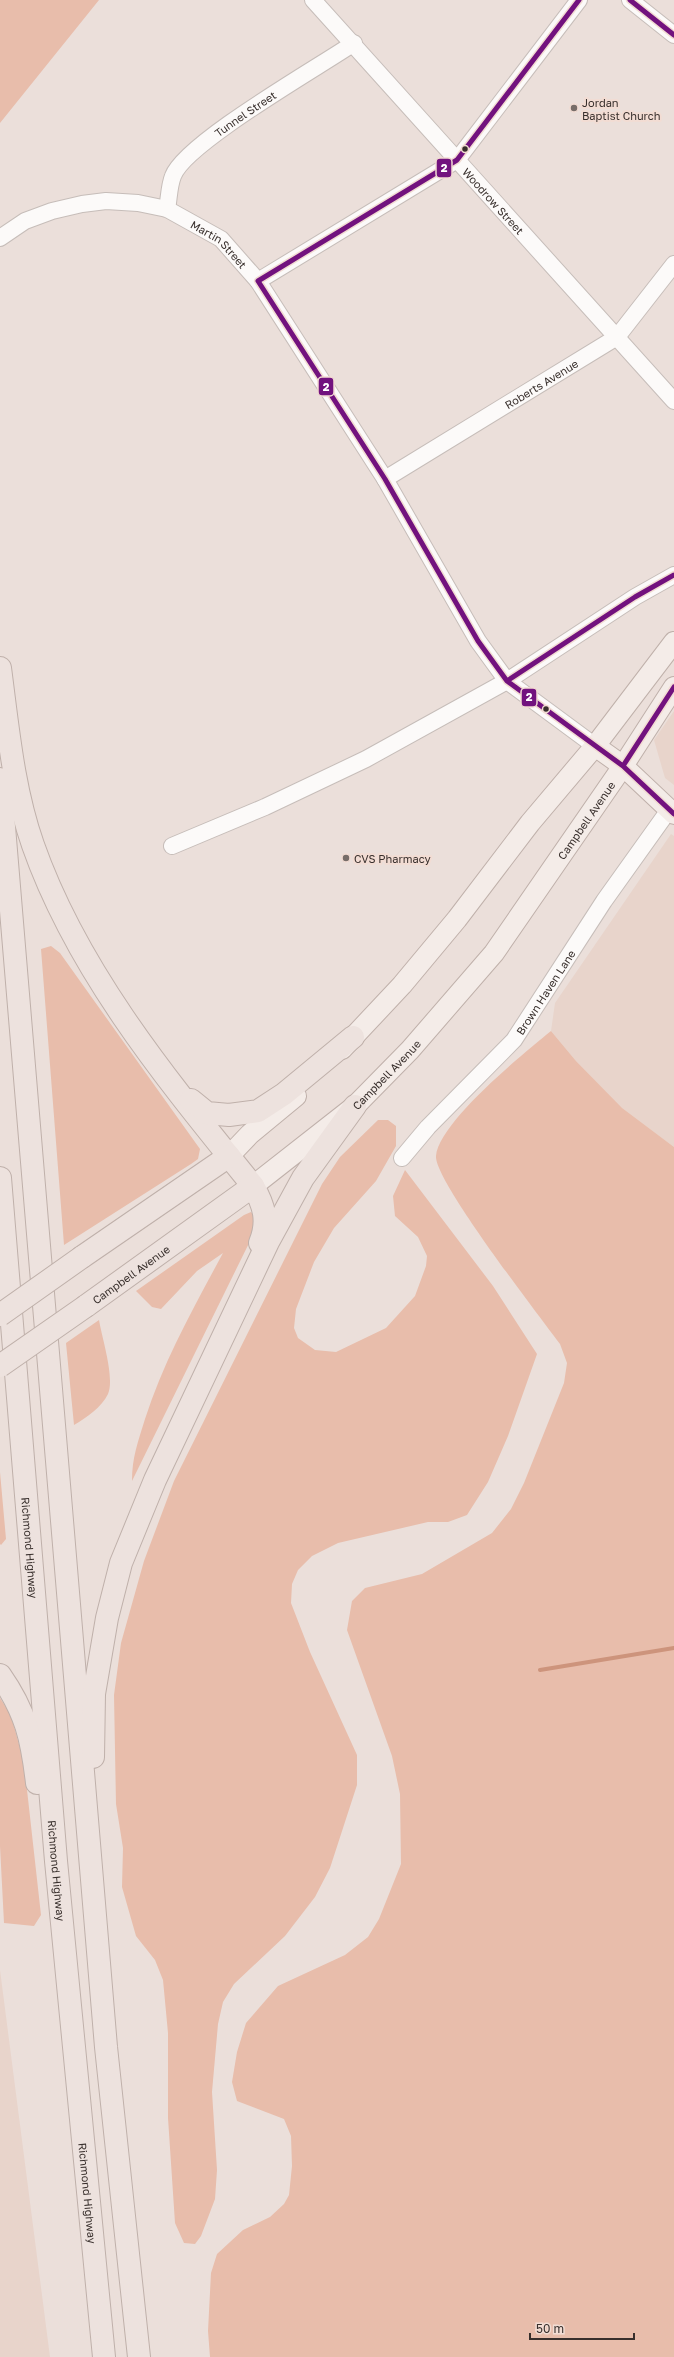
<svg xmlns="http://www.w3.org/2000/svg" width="674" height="2357" viewBox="0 0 674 2357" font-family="'Golos Text',sans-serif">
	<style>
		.built { fill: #e8d4cb }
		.green { fill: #e8bdab }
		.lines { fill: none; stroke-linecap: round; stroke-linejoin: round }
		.stream { stroke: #cd947c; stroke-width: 4 }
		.minor-casing { stroke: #c6bdb9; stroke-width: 18 }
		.major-casing { stroke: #bfb0aa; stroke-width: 22 }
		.highway-casing { stroke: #bfb0aa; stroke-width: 24 }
		.minor { stroke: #fcfaf9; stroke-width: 16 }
		.major { stroke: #f4ece8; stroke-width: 20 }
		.highway { stroke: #ede2de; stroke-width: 22 }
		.highway-bridge-casing { stroke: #bfb0aa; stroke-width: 24; stroke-linecap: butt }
		.highway-bridge { stroke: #ede2de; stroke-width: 22 }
		.bus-1-casing { stroke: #f2dcd3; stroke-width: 8 }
		.bus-1 { stroke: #72127e; stroke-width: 5 }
		.poi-dot { fill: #776d69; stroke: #f2dcd3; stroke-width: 1.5 }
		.bus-dot { fill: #382f2c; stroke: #f2dcd3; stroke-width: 1.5 }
		.labels { text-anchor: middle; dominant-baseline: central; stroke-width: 4; stroke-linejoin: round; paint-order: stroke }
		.poi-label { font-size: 11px; fill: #382f2c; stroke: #f2dcd3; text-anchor: start }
		.street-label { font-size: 11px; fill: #382f2c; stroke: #f2dcd3 }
		.line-badge { stroke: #f2dcd3; stroke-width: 1.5 }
		.badge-label { font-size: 11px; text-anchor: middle; font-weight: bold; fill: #fff }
	</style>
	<rect width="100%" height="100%" fill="#ebdfda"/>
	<path class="built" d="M674,711V785L665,778L654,740Z
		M671,834L674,836V1147L622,1109L576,1061L551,1031L555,1003Z
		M0,1970L50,2357H0Z"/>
	<path class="green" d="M0,0H99L0,123Z
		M51,946L60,953L200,1149L198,1159L191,1164L64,1245L41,949Z
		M551,1031L576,1061L622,1108L674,1147V2357H210L208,2331L211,2273L217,2254L243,2230L270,2217L284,2204L289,2195L292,2166L291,2136L284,2119L237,2101L232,2082L237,2052L246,2023L278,1986L345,1955L368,1937L379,1919L401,1864L400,1794L392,1756L347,1630L352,1601L365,1588L422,1574L492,1533L511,1509L524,1483L564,1383L567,1363L560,1344C540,1317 434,1180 436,1156C439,1122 524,1053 551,1031Z
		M378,1120H388L396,1126V1146L376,1181L334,1228L314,1262L296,1309L294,1328L298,1338L315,1350L336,1352L386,1328L415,1296L426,1266L427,1256L418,1237L395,1216L393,1196L405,1170L493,1286L537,1354L508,1436L488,1482L467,1515L448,1522H428L338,1543L312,1556L298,1570L292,1584L291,1603L310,1652L357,1755V1785L330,1868L315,1897L285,1936L234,1984L223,2002L218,2024L212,2092L217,2170L215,2199L201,2236L195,2244L184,2243L175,2223L168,2118V2033L163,1980L155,1960L136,1936L122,1887L123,1848L116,1804L114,1695L121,1643L144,1561L174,1481L322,1184L340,1157Z
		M251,1212L257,1220L254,1233L132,1481C132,1457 138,1442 145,1419C164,1360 194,1307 223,1253L197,1271L161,1309L152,1307L136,1291L244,1215Z
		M99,1320C102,1338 115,1378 108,1394C102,1407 86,1418 74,1425L66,1343Z
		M0,1472L6,1539L1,1545L0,1544Z
		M0,1698L11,1715L24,1763L41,1915L34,1926L4,1923L0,1846Z"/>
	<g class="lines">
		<path class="stream" d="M540,1670L674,1648"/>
		<g class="minor-casing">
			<g id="minor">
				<path id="s1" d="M313,0L674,401"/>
				<path d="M630,0L674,35"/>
				<path id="s2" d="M167,209C169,199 169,186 173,176C185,143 319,67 354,43"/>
				<path id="s3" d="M0,238L25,221L52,211L82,204L106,201L138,203L167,209L221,239L258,281L385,479L478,641L507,681L595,746"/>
				<path d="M258,281L457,160L579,0"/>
				<path id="s4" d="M385,479L617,337L674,264"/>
				<path d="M172,846L265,807L366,759L507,681L635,597L674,575"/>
				<path id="s5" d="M402,1158L428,1127L514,1040L604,901L669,810"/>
			</g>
		</g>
		<g class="major-casing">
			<g id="major">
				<path d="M595,746L623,766L674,814"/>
				<path d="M342,1049L402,985L457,919L530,823L595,746L674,642"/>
				<path d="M229,1156L250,1134L296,1096"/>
				<path id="s6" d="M253,1186L355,1106L410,1050L494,953L623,766L674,687"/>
			</g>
		</g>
		<g class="highway-casing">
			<g id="highway">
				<path d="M0,668C8,728 13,788 33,845C78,973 169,1082 253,1186C264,1205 269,1221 260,1243"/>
				<path d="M0,779L106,2047L139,2357"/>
				<path d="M191,1100L207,1113L229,1115L258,1111L284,1094L353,1037"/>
				<path id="s7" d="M0,1178L56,1861L104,2357"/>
				<path d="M82,1257L229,1156"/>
				<path id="s8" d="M86,1306L253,1186"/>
				<path d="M0,1675C26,1712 32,1739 37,1783"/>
				<path d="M93,1757L94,1694L107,1618L121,1563L155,1480L268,1242L303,1178L355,1106"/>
			</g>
		</g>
		<use href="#minor" class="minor"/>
		<use href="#major" class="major"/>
		<use href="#highway" class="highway"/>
		<g class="highway-bridge-casing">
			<path id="highway-bridge" d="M0,1315L82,1257
				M0,1366L86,1306"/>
		</g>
		<use href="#highway-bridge" class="highway-bridge"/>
		<g class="bus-1-casing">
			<path id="bus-1" d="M579,0L457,160L258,281L385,479L478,641L507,681L623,766L674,814
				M630,0L674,35
				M507,681L635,597L674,575
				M623,766L674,687"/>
		</g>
		<use href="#bus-1" class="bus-1"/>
	</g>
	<g class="poi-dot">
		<circle cx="574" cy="108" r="4"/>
		<circle cx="346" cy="858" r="4"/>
	</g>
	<g class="bus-dot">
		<circle cx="465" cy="149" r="3.5"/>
		<circle cx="546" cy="709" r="3.5"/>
	</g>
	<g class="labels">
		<g class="poi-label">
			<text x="582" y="102">Jordan<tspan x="582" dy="13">Baptist Church</tspan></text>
			<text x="354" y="858">CVS Pharmacy</text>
		</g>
		<g class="street-label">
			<text stroke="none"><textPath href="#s2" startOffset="130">Tunnel Street</textPath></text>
			<text stroke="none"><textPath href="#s1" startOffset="270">Woodrow Street</textPath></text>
			<text stroke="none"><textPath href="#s3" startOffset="239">Martin Street</textPath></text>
			<text stroke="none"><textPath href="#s4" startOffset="183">Roberts Avenue</textPath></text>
			<text stroke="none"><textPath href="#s6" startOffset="498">Campbell Avenue</textPath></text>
			<text stroke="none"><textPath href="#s5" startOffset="220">Brown Haven Lane</textPath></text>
			<text stroke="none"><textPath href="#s6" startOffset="174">Campbell Avenue</textPath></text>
			<text stroke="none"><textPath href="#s8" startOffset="55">Campbell Avenue</textPath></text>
			<text stroke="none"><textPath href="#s7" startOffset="371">Richmond Highway</textPath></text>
			<text stroke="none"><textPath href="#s7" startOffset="695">Richmond Highway</textPath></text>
			<text stroke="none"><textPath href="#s7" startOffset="1019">Richmond Highway</textPath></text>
		</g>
	</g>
	<g class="line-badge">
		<rect x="436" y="158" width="16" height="20" rx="4" fill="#72127e"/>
		<rect x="318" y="377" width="16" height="19" rx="4" fill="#72127e"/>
		<rect x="521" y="688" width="16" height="19" rx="4" fill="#72127e"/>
	</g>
	<g class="badge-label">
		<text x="444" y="172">2</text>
		<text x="326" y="391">2</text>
		<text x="529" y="701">2</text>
	</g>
	<path d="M530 2333v6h104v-6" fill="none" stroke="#382f2c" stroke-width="2"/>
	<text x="536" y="2333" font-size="12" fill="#382f2c" stroke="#f2dcd3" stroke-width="3" paint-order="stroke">50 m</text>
</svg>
